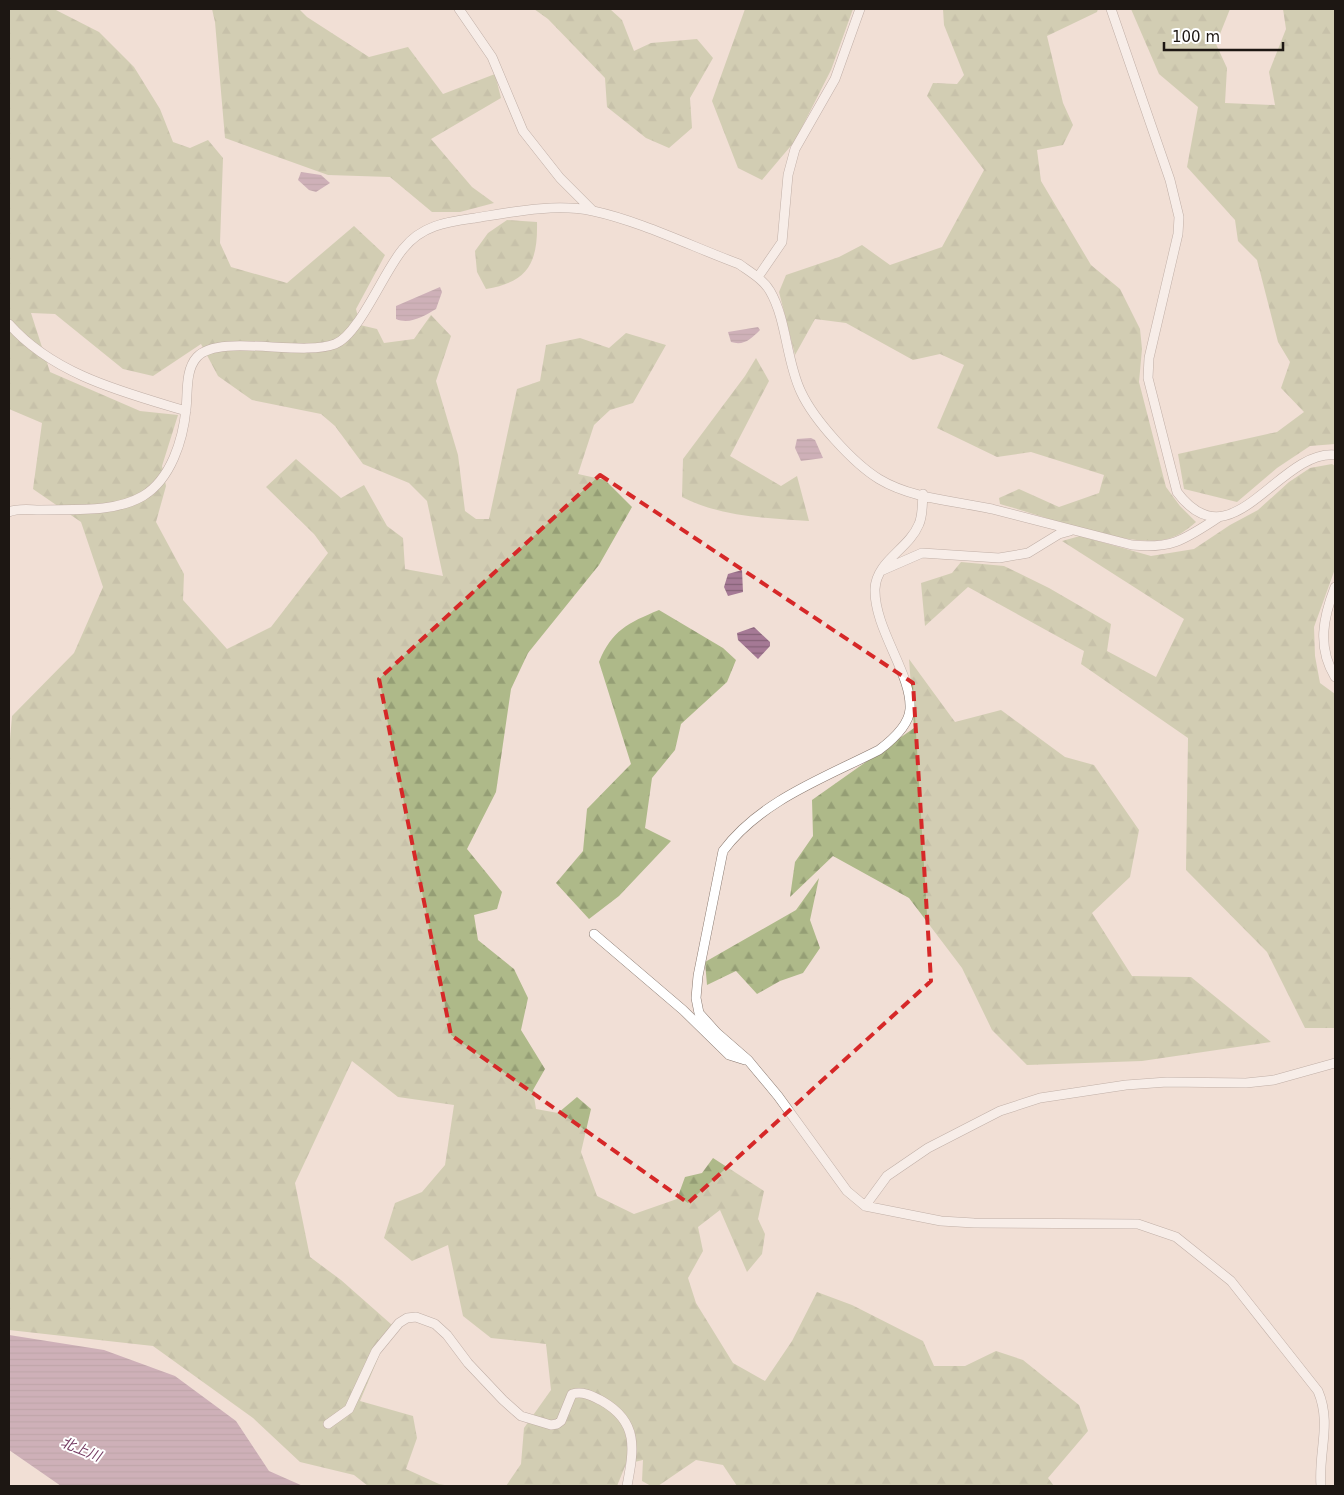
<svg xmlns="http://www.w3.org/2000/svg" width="1344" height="1495" viewBox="0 0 1344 1495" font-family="'DejaVu Sans','Noto Sans JP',sans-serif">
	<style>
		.forest { fill: url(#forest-firs); fill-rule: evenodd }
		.water { fill: url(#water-rules) }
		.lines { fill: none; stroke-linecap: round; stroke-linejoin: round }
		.minor-casing { stroke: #87776e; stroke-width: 10 }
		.minor { stroke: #fff; stroke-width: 9 }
		.marked { fill: none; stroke: #d62828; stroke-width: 4; stroke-dasharray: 10 6; stroke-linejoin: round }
		.labels { text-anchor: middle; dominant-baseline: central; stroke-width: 4; stroke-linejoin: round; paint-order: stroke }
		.water-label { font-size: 14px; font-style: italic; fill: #753b62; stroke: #fff }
	</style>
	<defs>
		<pattern id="forest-firs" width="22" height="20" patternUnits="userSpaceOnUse" patternTransform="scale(1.25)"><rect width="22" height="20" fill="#aeb989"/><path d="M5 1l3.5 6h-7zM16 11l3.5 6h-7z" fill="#959e75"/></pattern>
		<pattern id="water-rules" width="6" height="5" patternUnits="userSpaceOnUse" patternTransform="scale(1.25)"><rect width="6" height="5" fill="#a57995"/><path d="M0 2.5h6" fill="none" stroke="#866278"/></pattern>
	</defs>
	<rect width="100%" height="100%" fill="#f1dfd6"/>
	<path class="forest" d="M9,9H54L99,32L134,67L160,109L173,142L190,148L208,140L223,158L220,243L231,267L287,283L354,226L385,255L356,309L360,325L377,329L384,343L414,339L431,315L451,336L436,381L458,455L465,511L476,519H489L517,389L540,381L546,345L580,338L609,348L626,333L666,345L633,403L610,410L594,425L578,474L605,480L632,507L599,565L528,653L511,689L496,792L467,849L502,892L497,909L474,915L478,940L514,969L528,998L521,1030L545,1069L533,1090L536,1109L558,1113L577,1097L591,1109L581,1152L597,1196L634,1214L677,1199L685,1177L702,1173L713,1158L764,1191L758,1219L765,1234L762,1254L747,1272L720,1210L698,1227L703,1251L688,1278L696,1303L733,1363L765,1381L792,1341L817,1292L852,1305L923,1341L934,1366H965L996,1351L1023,1360L1079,1405L1088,1431L1048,1478L1054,1486H737L723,1465L696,1460L658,1486H651L642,1481L643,1460L626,1464L617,1486H506L521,1464L524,1428L551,1390L546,1344L491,1338L463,1316L448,1245L412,1261L384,1238L395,1203L422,1192L445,1165L454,1105L398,1097L352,1061L295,1183L310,1257L341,1280L392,1325L360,1401L413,1416L417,1438L406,1469L439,1484L450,1486H368L354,1475L300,1462L253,1418L153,1346L9,1330V751L12,716L74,653L103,587L81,522L33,489L42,423L9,409ZM31,313L55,314L123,369L153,376L201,344L218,376L252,400L321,414L335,426L363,464L409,483L427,501L443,576L405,569L403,538L387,526L364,485L341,498L296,459L266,487L314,534L328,553L271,627L227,649L183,600L184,574L156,522L166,486L162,466L178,415L140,411L50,372Z
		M212,9H299L307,17L369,57L408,47L443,94L495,74L501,98L431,139L472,187L494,203L460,212H432L390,177L328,175L225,138L215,22Z
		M534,9H610L622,20L634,51L651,43L697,39L713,58L690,98L692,128L669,148L646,138L607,107L605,78L548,19Z
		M745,9H853L831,70L795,141L762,180L738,168L712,101Z
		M943,9H1098L1097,12L1047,36L1063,103L1073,125L1063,145L1037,150L1041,181L1091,265L1120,289L1140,329L1142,349L1139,382L1166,487L1180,506L1196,522C1186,531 1176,538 1162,540C1124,546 1040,515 1000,504L999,498L1019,489L1059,507L1099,493L1104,475L1031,452L997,457L937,428L964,365L940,354L913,360L846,323L815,319L795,355L779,292L786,275L839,257L862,245L890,265L942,247L984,170L927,96L933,83L957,84L964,75L944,25Z
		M1131,9H1230L1216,44L1227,68L1225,103L1275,105L1269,72L1286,29L1283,9H1335V444L1310,446L1277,468L1237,502L1184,489L1178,454L1277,432L1304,412L1281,388L1290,362L1278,342L1257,260L1238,241L1235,220L1187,167L1198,107L1159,74Z
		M507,220L537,222C538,263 528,282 486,289L477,272L475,251L488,233Z
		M756,358L769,381L730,456L781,486L797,476L809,521C766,518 721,517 682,497L683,459L745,376Z
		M1332,464L1335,466V569L1314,627L1315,656L1320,683L1335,694V1028H1305L1267,952L1186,870L1188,738L1081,664L1084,651L968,587L925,626L921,583L952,573L961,562L1004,566L1049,588L1111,624L1107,651L1156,677L1184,619L1062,541L1080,536L1151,556L1194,549L1230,525L1258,510L1289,482L1310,468Z
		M659,610L723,648L736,660L727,682L681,724L675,750L652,778L645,828L671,841L619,896L589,919L556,883L583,851L587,809L631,764L599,662C612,630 628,623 659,610Z
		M909,659L955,722L1001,710L1065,757L1094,765L1139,830L1130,877L1092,913L1132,976L1191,977L1271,1042L1142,1061L1027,1065L992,1030L962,968L909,898L833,856L790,897L795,862L813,836L812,800L914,728Z
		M819,878L810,920L820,948L803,973L780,981L757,994L736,971L707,985L705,962L796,910Z"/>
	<path class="water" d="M301,172L321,175L330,183L316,192L309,190L298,180Z
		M440,287L442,292L436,309C424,316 410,325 396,319V306Z
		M758,327L760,330C751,339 744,346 731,342L728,332Z
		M811,438L815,440L823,458L801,461L795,448L797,439Z
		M742,570L743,592L728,596L724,587L728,574Z
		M754,627L770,642V646L758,659L738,640L737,633Z
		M9,1335L104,1350L175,1376L236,1421L269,1471L303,1486H61L9,1450Z"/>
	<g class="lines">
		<g class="minor-casing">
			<path id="minor" d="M459,9L492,57L523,131L560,178L592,210
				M1111,9L1170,180L1179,217L1178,234L1149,358L1148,378L1177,492C1232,566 1278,450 1335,455
				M758,277L782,242L788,175L795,149L835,79L860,9
				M9,324C54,375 123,392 186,411
				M923,494C922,504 923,515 919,524C909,549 876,561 875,589C874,629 912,674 910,709C909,726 891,741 879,750C824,778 760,801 723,851L698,976L696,998L699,1013L717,1033L748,1060L778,1096L847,1191L865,1206L941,1221L974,1223L1138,1224L1176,1237L1231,1281L1318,1391C1332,1424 1318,1452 1321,1486
				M9,512C18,508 30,510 40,510C73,509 114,513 143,496C171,479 183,440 186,409C188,393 185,370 197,357C219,333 301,357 335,344C359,335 384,271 403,249C422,225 447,222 475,218C512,212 556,203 593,211C640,221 693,247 739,264C750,272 763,279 770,291C787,320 786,361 801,392C814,420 853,463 879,479C912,499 956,501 992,509C1039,521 1085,533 1132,545C1173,549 1185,539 1219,517
				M883,570L922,553L999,558L1028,553L1059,534L1070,531
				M1335,587C1323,618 1317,647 1335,677
				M594,934L683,1010L729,1055L745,1060
				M865,1206L887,1176L928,1148L1000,1111L1040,1098L1126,1085L1167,1082L1246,1083L1274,1080L1335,1063
				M328,1424L349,1409L376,1351L399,1323L407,1318L416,1317L435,1324L447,1335L468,1363L503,1400L521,1416L551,1425L557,1424L561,1421L572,1394C584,1391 592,1396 602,1401C639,1422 634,1449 627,1486"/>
		</g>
		<use href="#minor" class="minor"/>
	</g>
	<path d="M0 0H1344V1495H0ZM600,475L913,683L931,981L688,1203L451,1035L379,679Z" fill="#f1dfd6" fill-opacity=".55" fill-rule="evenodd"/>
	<path class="marked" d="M600,475L913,683L931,981L688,1203L451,1035L379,679Z"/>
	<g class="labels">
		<g class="water-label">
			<text transform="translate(81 1449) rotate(22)">北上川</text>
		</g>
	</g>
	<rect width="1344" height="1495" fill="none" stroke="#1d1713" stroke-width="20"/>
	<path d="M1164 42v8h119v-8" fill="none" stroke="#1d1713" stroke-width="2.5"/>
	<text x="1172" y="42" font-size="15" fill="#1d1713" stroke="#ffffff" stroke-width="4" paint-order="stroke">100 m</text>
</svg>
